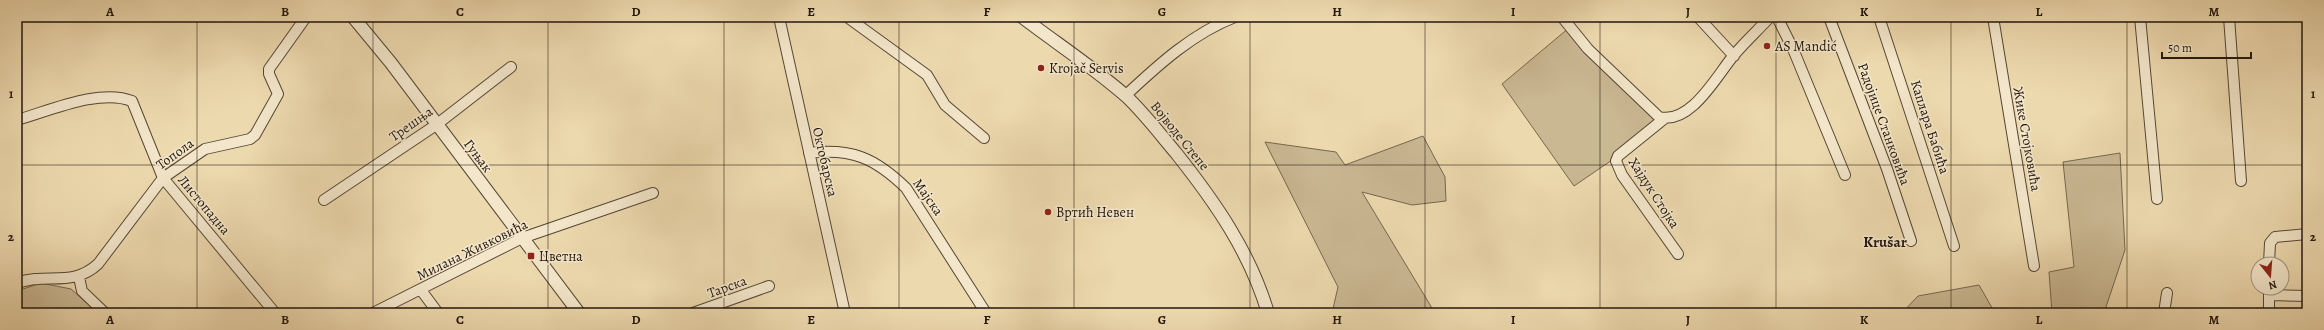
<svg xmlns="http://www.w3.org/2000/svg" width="2324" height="330" viewBox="0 0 2324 330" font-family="Alegreya,serif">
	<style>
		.green { fill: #cab893; stroke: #766750 }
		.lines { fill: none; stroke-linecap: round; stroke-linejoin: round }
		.minor-casing { stroke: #544735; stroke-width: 12 }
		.tertiary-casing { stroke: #544735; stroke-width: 14 }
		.minor { stroke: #f3e6ca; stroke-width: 10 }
		.tertiary { stroke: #f3e6ca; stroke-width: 12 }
		.grid { fill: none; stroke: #21160d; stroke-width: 1; stroke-opacity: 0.55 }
		.poi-dot { fill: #8f2418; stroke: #f3e6ca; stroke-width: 1.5 }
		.labels { text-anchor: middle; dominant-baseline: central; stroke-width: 3; stroke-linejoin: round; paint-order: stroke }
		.poi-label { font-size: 14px; fill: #21160d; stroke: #f3e6ca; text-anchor: start }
		.street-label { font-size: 14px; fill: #21160d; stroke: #f3e6ca }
		.neighbourhood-label { font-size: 15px; font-weight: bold; fill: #21160d; stroke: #f3e6ca }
		.neatline { fill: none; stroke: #21160d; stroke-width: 1.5 }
		.grid-label { font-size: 13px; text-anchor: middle; font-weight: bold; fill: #21160d }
	</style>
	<rect width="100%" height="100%" fill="#edd9ae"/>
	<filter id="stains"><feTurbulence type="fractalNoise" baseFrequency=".005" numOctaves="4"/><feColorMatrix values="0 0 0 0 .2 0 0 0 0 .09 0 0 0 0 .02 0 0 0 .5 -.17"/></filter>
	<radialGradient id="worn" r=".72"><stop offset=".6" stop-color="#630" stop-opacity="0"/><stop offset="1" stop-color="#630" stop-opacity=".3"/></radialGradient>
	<path class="green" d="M1570,27L1659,116L1618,156L1574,186L1502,84Z
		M1423,136L1445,177L1446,201L1412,205L1362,192L1435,313H1332L1338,287L1265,142L1336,152L1345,165Z
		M2120,153L2125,250L2104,313H2052L2049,272L2074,267L2063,162Z
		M41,283L71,289L98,313H17V291Z
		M1979,285L1995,313H1902L1918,296Z"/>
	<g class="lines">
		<g class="minor-casing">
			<path id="minor" d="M779,17L845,313
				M847,17L927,75L945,105L984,138
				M1562,17L1588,49L1659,117C1691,125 1717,75 1734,55C1745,42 1758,30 1770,17
				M1698,17L1734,56
				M1777,17L1793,49L1845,175
				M1829,17L1887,169L1911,241
				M1879,17L1954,246
				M1993,17L2034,266
				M2140,17L2157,199
				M2229,17L2241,181
				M1125,96C1158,65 1193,33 1235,17
				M1665,118L1618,156L1616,161L1622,175L1678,254
				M17,120C49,111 100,88 132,101L163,178L275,313
				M809,153C852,148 875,158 906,188L986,313
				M324,200L436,125L511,67
				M2269,264L2270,243L2275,237L2307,234
				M79,277L82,291L105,313
				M17,283C47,272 72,288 98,264L163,178L205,149L250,139L255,135L278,94L269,74V69L306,17
				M421,290L438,313
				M2269,295L2307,296
				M373,313L522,238L653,193
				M693,313L769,286
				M2164,313L2167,293
				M2269,313V289"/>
		</g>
		<g class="tertiary-casing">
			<path id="tertiary" d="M353,17L391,63L579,313
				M1022,17C1056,43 1093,67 1126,96C1144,113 1160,134 1176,153C1215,202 1250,252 1268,313"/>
		</g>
		<use href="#minor" class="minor"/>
		<use href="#tertiary" class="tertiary"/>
	</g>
	<path class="grid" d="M197,17V313M373,17V313M548,17V313M724,17V313M899,17V313M1074,17V313M1250,17V313M1425,17V313M1600,17V313M1776,17V313M1951,17V313M2127,17V313M17,165H2307"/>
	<g class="poi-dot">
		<circle cx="1767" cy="46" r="4"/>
		<circle cx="1041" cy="68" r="4"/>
		<circle cx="1048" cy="212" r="4"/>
		<rect x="527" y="252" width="8" height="8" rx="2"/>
	</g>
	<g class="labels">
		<g class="poi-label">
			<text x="1775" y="46">AS Mandić</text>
			<text x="1049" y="68">Krojač Servis</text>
			<text x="1056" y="212">Вртић Невен</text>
			<text x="539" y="256">Цветна</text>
		</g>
		<g class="street-label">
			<text transform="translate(411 124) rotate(-35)">Трешња</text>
			<text transform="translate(1884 124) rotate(70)">Радојице Станковића</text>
			<text transform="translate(1930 127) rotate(72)">Каплара Бабића</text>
			<text transform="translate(1180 136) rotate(51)">Војводе Степе</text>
			<text transform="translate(2027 139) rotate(80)">Жике Стојковића</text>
			<text transform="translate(175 154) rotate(-36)">Топола</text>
			<text transform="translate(478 156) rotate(53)">Гуњак</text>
			<text transform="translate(825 162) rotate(77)">Октобарска</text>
			<text transform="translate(1654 193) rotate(57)">Хајдук Стојка</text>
			<text transform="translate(928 197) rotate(55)">Мајска</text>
			<text transform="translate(204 205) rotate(50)">Листопадна</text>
			<text transform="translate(472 250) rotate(-26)">Милана Живковића</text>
			<text transform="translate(727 287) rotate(-20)">Тарска</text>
		</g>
		<g class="neighbourhood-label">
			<text x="1885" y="242">Krušar</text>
		</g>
	</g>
	<rect width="2324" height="330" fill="none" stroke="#edd9ae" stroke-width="44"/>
	<g transform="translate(2270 276) rotate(163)"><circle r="19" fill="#f3e6ca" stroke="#9f937e"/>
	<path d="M0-3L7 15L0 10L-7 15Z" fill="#8f2418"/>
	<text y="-6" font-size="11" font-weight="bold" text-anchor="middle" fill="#21160d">N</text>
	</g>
	<path d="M2162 52v6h89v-6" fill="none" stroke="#21160d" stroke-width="2"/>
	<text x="2168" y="52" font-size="12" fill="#21160d" stroke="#f3e6ca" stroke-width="3" paint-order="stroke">50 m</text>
	<rect x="22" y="22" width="2280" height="286" class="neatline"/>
	<g class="grid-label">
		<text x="110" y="16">A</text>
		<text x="285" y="16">B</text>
		<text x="460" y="16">C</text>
		<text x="636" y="16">D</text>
		<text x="811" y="16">E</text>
		<text x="987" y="16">F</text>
		<text x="1162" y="16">G</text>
		<text x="1337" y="16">H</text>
		<text x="1513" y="16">I</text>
		<text x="1688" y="16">J</text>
		<text x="1864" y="16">K</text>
		<text x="2039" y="16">L</text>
		<text x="2214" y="16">M</text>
		<text x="11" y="98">1</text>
		<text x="2313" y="98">1</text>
		<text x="11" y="241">2</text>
		<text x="2313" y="241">2</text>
		<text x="110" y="324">A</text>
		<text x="285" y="324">B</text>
		<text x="460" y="324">C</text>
		<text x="636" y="324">D</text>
		<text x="811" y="324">E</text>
		<text x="987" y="324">F</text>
		<text x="1162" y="324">G</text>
		<text x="1337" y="324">H</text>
		<text x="1513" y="324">I</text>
		<text x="1688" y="324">J</text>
		<text x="1864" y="324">K</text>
		<text x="2039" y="324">L</text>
		<text x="2214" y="324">M</text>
	</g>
	<rect width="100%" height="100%" filter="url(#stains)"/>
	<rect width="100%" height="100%" fill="url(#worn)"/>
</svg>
